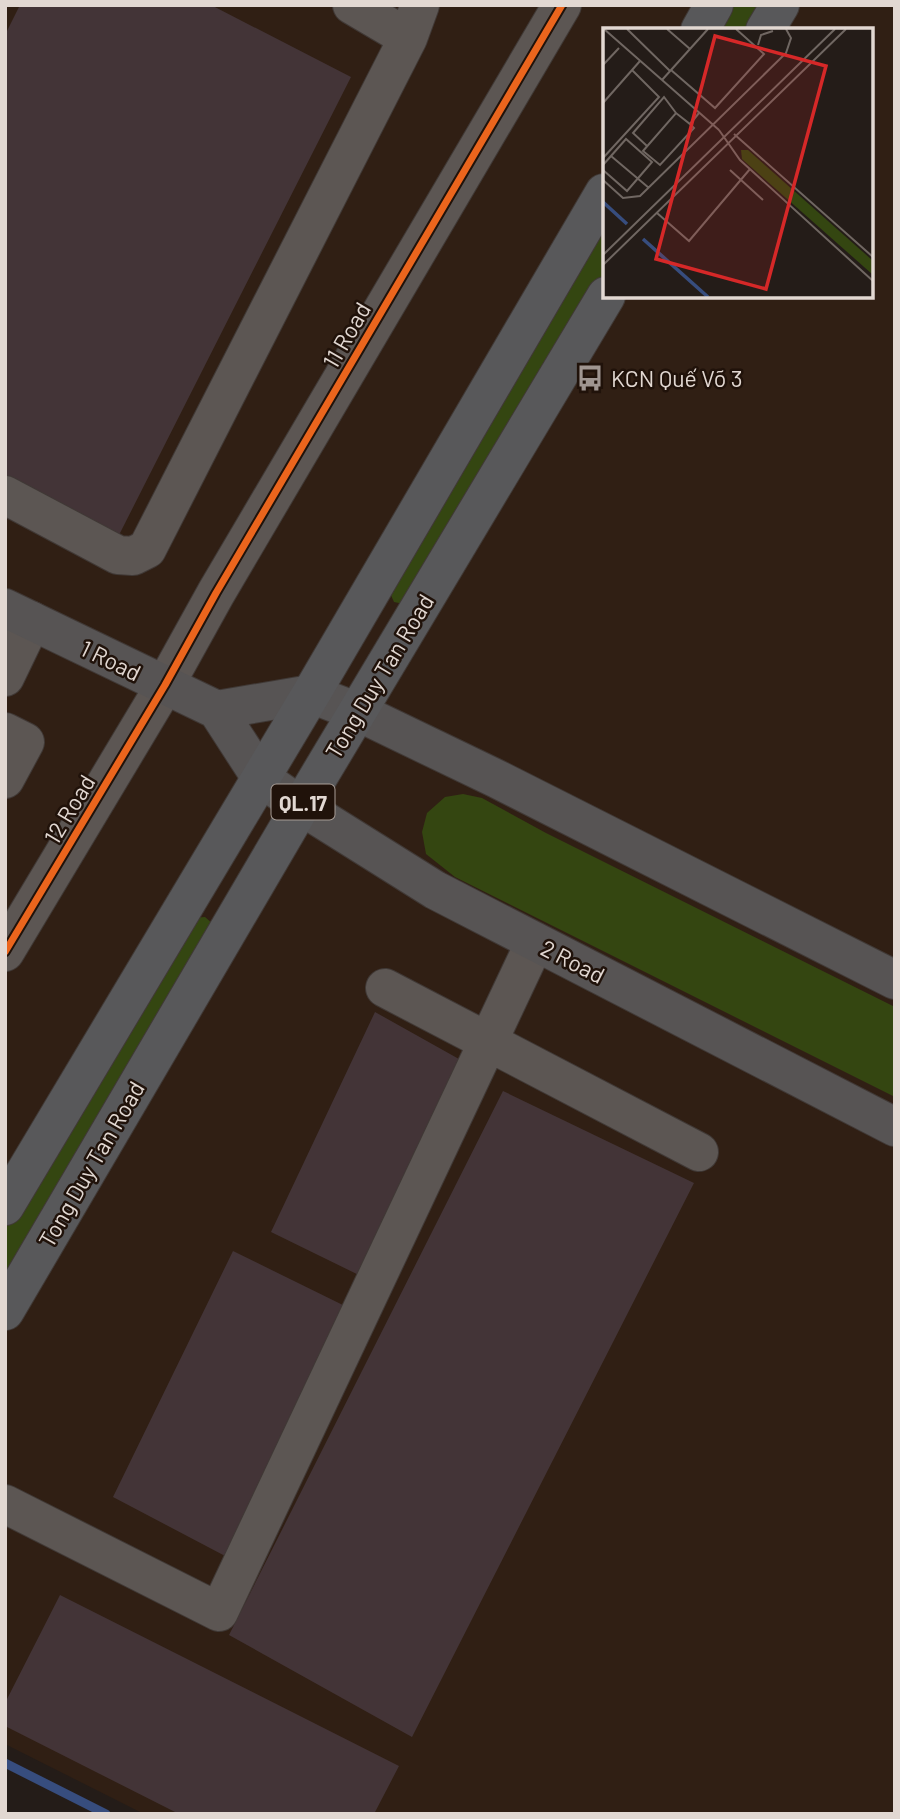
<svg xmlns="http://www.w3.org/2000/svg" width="900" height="1819" viewBox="0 0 900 1819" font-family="Barlow,sans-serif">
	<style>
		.built { fill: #301f14; fill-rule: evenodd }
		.green { fill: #344611 }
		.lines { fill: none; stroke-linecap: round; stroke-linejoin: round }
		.stream { stroke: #374d7e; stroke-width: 9 }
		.building { fill: #433437 }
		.minor-casing { stroke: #403936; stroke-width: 40 }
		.major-casing { stroke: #403936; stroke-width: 40 }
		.highway-casing { stroke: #403936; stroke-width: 40 }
		.minor { stroke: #5c5653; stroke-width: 38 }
		.major { stroke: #575454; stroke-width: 38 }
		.highway { stroke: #58585a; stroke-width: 38 }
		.cycleway-casing { stroke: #20120a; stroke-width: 11 }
		.cycleway { stroke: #eb651d; stroke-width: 7 }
		.labels { text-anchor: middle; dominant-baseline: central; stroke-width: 5; stroke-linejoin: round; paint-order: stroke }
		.shield { fill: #20120a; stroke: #a89d96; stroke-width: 2 }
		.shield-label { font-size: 21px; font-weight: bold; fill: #e2d8d2 }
		.street-label { font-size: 23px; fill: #e2d8d2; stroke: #20120a }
		.poi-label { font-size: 23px; fill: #e2d8d2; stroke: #20120a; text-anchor: start }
		.inset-river { fill: none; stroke: #374d7e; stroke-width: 3.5 }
		.inset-road { fill: none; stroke: #706762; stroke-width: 2 }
		.view { fill: #d62828; fill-opacity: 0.15; stroke: #d62828; stroke-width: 3.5 }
		.inset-edge { fill: none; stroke: #e2d8d2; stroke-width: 3.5 }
	</style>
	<rect width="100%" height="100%" fill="#241c18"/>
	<path class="built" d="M5,5H895V1814H144L5,1744ZM604,30H870V296H604Z"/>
	<path class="green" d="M733,5H764L749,30H719Z
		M604,222V275L417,591L404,604L394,602L389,591Z
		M463,794L482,798L546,833L895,1007V1097L455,877L426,854L422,832L427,813L445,797Z
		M205,917L213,924L5,1276V1228L182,932L192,918Z"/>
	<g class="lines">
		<path class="stream" d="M5,1763L106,1814"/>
	</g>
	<path class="building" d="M20,5H211L351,77L118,537L5,479V35Z
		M375,1012L475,1068L367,1279L271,1232Z
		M503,1091L694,1183L412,1737L229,1635Z
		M233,1251L351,1309L227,1557L113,1497Z
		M60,1595L399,1766L374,1814H179L5,1726V1703Z"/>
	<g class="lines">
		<g class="minor-casing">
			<path id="minor" d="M408,38L420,5
				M5,495L118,555L133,556L147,549L408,38L352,5
				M5,677L32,621
				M5,732L25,742L5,779
				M5,952L165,685L216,593L562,5
				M385,988L699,1152
				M5,1504L219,1612L535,942"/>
		</g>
		<g class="major-casing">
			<path id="major" d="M5,608L217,710
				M217,710L261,778L301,806L435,890L895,1127
				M217,710L311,694L358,712L495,778L895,980"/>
		</g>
		<g class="highway-casing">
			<path id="highway" d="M700,30L714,5
				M765,30L780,5
				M5,1206L311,694L604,193
				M5,1311L301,806L606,296"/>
		</g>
		<use href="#minor" class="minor"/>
		<use href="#major" class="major"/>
		<use href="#highway" class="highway"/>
		<g class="cycleway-casing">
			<path id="cycleway" d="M5,952L165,685L216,593L562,5"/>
		</g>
		<use href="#cycleway" class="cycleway"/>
	</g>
	<defs>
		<g id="bus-bare" transform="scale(2.1)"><path d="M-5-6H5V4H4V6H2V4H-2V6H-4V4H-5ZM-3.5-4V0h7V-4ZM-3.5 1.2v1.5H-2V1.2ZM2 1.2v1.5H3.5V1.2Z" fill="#a09691" stroke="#20120a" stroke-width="2.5" paint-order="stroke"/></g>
	</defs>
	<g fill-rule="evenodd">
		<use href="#bus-bare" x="590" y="378"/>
	</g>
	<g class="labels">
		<rect class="shield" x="271.5" y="784.5" width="63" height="35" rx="5"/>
		<g class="shield-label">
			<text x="303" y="802">QL.17</text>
		</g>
		<g class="street-label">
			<text transform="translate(346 335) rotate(-60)">11 Road</text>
			<text transform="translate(111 660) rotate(26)">1 Road</text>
			<text transform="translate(379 676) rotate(-59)">Tong Duy Tan Road</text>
			<text transform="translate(69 809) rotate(-59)">12 Road</text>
			<text transform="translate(573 961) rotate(27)">2 Road</text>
			<text transform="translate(91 1164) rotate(-60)">Tong Duy Tan Road</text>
		</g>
		<g class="poi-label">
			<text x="611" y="378">KCN Quế Võ 3</text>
		</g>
	</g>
	<g transform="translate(603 28)">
		<rect width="270" height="270" fill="#241c18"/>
		<path d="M138,122H145L269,232V246L139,131Z" fill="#344611"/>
		<path class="inset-river" d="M0,174L24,196M40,211L105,269"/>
		<path class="inset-road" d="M1,1L116,102M24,1L67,43M64,1L87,21M155,17L158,7L170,3M0,37L16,20M68,42L112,80L161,26L133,1M59,52L105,1M0,75L37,33M87,96L91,100L57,137L40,123L73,85L87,96L96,85M116,102L137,132L270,253M131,106L270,229M44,118L30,105L61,69L73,85M8,128L46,160M0,130L56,69L29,42M0,137L23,111L49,134L24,163L0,142M127,142L160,172M0,152L20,170L37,168L183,25L188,10L183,1M54,185L86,213L147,141M0,227L232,1M0,237L243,1"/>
		<path class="view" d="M112,8L223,38L163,261L53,231Z"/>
		<rect width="270" height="270" class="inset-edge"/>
	</g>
	<rect width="900" height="1819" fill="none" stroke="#e2d8d2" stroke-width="14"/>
</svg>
